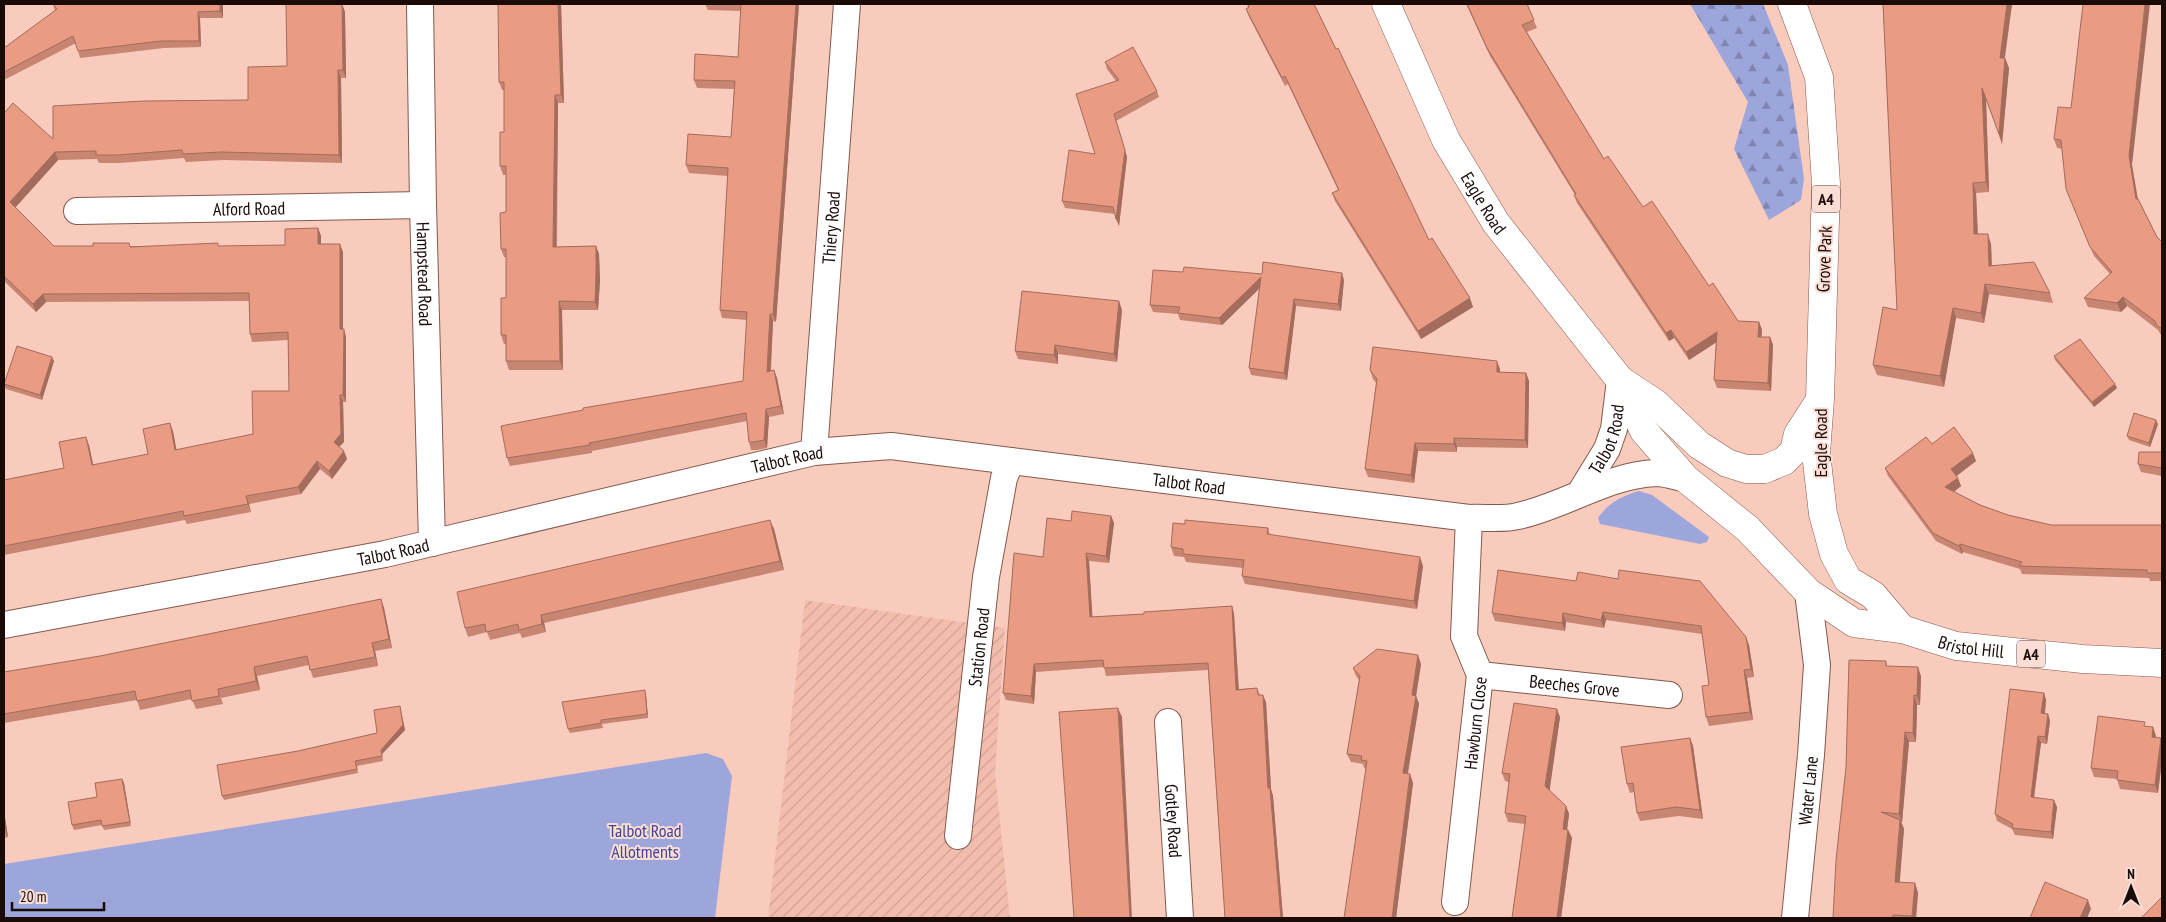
<svg xmlns="http://www.w3.org/2000/svg" width="2166" height="922" viewBox="0 0 2166 922" font-family="'PT Sans Narrow',sans-serif">
	<style>
		.industrial { fill: url(#industrial-furrows) }
		.green { fill: #9da6db }
		.forest { fill: url(#forest-firs) }
		.lines { fill: none; stroke-linecap: round; stroke-linejoin: round }
		.street-casing { stroke: #825a4e; stroke-width: 28 }
		.highway-casing { stroke: #825a4e; stroke-width: 29 }
		.street { stroke: #fff; stroke-width: 26 }
		.highway { stroke: #fff; stroke-width: 28 }
		.wall { fill: #c88572 }
		.shaded-wall { fill: #a36c5c }
		.building { fill: #e99b84; stroke: #a36c5c }
		.labels { text-anchor: middle; dominant-baseline: central; stroke-width: 4; stroke-linejoin: round; paint-order: stroke }
		.shield { fill: #faddd4; stroke: #5d4a44; stroke-width: 1 }
		.shield-label { font-size: 16px; font-weight: bold; fill: #1a0b07 }
		.street-label { font-size: 18px; fill: #1a0b07; stroke: #faddd4 }
		.park-label { font-size: 18px; fill: #414596; stroke: #faddd4 }
	</style>
	<defs>
		<pattern id="industrial-furrows" width="10" height="10" patternUnits="userSpaceOnUse" patternTransform="scale(1.25)"><rect width="10" height="10" fill="#f3bdae"/><path d="M-1 1l2-2M0 10L10 0M9 11l2-2" fill="none" stroke="#d0a194"/></pattern>
		<pattern id="forest-firs" width="22" height="20" patternUnits="userSpaceOnUse" patternTransform="scale(1.25)"><rect width="22" height="20" fill="#9da6db"/><path d="M5 1l3.5 6h-7zM16 11l3.5 6h-7z" fill="#7f85b0"/></pattern>
	</defs>
	<rect width="100%" height="100%" fill="#f9cbbd"/>
	<path class="industrial" d="M805,600L1005,628L995,772L1010,918H768Z"/>
	<path class="green" d="M1639,491L1652,495L1709,537L1707,542L1700,544L1600,524L1598,518C1608,503 1622,496 1639,491Z
		M706,753L723,759L732,776L715,918H4V864Z"/>
	<path class="forest" d="M1690,4H1763L1788,65L1804,179L1801,200L1769,220L1734,149L1748,102Z"/>
	<g class="lines">
		<g class="street-casing">
			<g id="street">
				<path id="s1" d="M420,4L423,205L432,543"/>
				<path id="s2" d="M77,211L423,205"/>
				<path id="s3" d="M814,452L847,4"/>
				<path id="s4" d="M1580,493L1607,449L1614,429L1620,380"/>
				<path id="s5" d="M4,625L385,554L814,452L891,446L1469,518C1484,517 1503,520 1518,516C1565,506 1607,475 1656,473C1666,473 1677,477 1686,479"/>
				<path id="s6" d="M1480,675L1669,695"/>
				<path id="s7" d="M1168,722L1180,918"/>
				<path id="s8" d="M958,836L986,577L1004,478L1011,461"/>
				<path id="s9" d="M1455,902L1480,675L1464,636L1469,518"/>
				<path id="s10" d="M1795,918L1811,755L1817,665L1808,592"/>
			</g>
		</g>
		<g class="highway-casing">
			<g id="highway">
				<path id="s11" d="M1386,4L1446,140L1496,223L1620,380L1644,431L1686,479L1748,529L1808,592L1854,623L1902,629L1956,646L2083,659L2162,663"/>
				<path d="M1792,4L1819,77L1826,184L1820,399L1816,453L1823,514L1834,554L1848,580L1873,595L1902,629"/>
				<path d="M1620,380L1655,403L1699,445L1727,463L1746,469H1765L1784,461L1794,451L1798,434L1818,403"/>
			</g>
		</g>
		<use href="#street" class="street"/>
		<use href="#highway" class="highway"/>
	</g>
	<path class="wall" d="M53,4H223V18H200L201,47L164,48L80,58L76,43L4,80V48L55,11Z
		M342,4L345,12L346,78H341L342,163L224,160L186,162L184,158L120,163H99L97,159L58,160L15,208L54,246H219L285,245L318,228L321,236V244L343,252V329L346,337V402H343L344,442L339,447L347,459L332,479L320,469L301,494L249,504L251,512L187,524L185,520L4,555V480L64,468L89,445L93,465L148,454L173,431L176,450L253,434L289,391L288,340L252,342L250,334L249,301L46,302L36,312L4,281V113L53,139L248,100L287,66Z
		M561,4L564,103H558L557,247L596,246L599,254L600,281L598,310H562L563,370H509L506,361V344H504L501,335L506,298V257H504L501,249L506,212V175H503L500,166L504,132V90H502L499,82Z
		M705,4H799L776,322L773,321L771,371L777,378L784,414L769,417L767,448L757,450H751L749,442L747,421L592,451V453L510,466L507,458L743,381L747,320L722,318L720,310L728,176L689,173L686,165L731,137L734,89L697,88L694,80L738,57L741,11L708,10Z
		M1247,4H1314L1429,240L1473,307L1421,339L1335,201L1332,193L1338,190L1288,84L1285,86L1249,17L1246,9L1248,7Z
		M1466,4H1527L1537,28L1527,32L1604,159L1643,207L1738,321L1759,322L1762,330L1761,337H1770L1773,345L1771,391L1717,388L1714,380L1716,342L1689,360L1674,338L1669,341L1577,203L1574,195H1575L1490,56Z
		M1883,4H2012L2005,58L2009,68L2002,144L1986,98L1989,192L1976,193L1978,234L1991,244L1992,265L2050,293L2053,303L1989,294L1984,323L1956,318L1944,387L1877,375L1873,365L1897,310Z
		M1105,62L1157,91L1159,97L1116,121L1127,157L1119,226L1115,214L1065,208L1062,201L1095,154L1116,81L1107,69Z
		M2071,108L2132,165L2138,199L2157,237L2162,242V335H2161L2158,330L2127,306L2121,312L2088,307L2084,298L2110,274L2094,256L2066,189L2062,149L2057,148L2054,139Z
		M1183,272L1262,274L1344,280L1341,311L1296,306L1287,380L1251,375L1249,368L1260,288L1222,325L1180,320L1178,314L1153,312L1150,305Z
		M1122,310L1117,362L1058,354V364L1018,359L1015,351Z
		M2054,356L2117,388L2094,407L2055,360Z
		M54,361L42,400L6,389L4,384Z
		M1500,369V372L1526,373L1529,381L1528,448L1457,447V452L1418,451L1414,483L1368,477L1365,469L1376,383L1373,379L1370,370Z
		M2158,424L2150,447L2129,440L2127,436Z
		M1932,444L1976,461L1956,476L1961,486L1954,492L1980,505L2008,515L2051,525H2162V581H2150L2149,578L2022,574L2020,569L1963,552L1962,554L1936,541L1888,476L1885,468Z
		M2162,452V476L2141,472L2138,464Z
		M1111,516L1114,523L1109,563L1089,561L1092,617L1144,614L1232,606L1234,614L1239,689L1257,688L1260,695L1266,702L1271,789L1273,796L1283,918H1225L1208,670L1106,676L1104,667L1036,672L1034,704L1006,700L1003,693L1043,557L1071,521Z
		M1185,524L1268,528L1270,535L1423,566L1417,609L1245,584L1242,576L1243,568L1186,562L1184,557L1174,556L1171,547Z
		M774,529L784,570L544,623L546,632L522,638L520,633L490,640L487,632L468,637L465,628Z
		M1578,572L1749,645L1754,677L1747,678L1753,720L1709,726L1706,717L1709,685L1702,634L1606,620L1604,628L1566,622L1565,631L1495,621L1492,613L1576,581Z
		M381,599L384,608L392,648L375,651L378,666L313,678L309,665L257,676L260,690L221,698L223,704L196,709L192,699L140,710L137,700L4,723V672L100,656Z
		M1886,661L1887,666L1921,676L1920,705H1917L1916,742H1909L1902,823L1904,829L1899,882L1915,883L1918,893L1916,918H1833Z
		M1421,664L1416,696L1419,704L1408,774H1410L1413,783L1396,918H1344L1366,769L1364,768L1363,764L1351,762L1347,754L1359,680L1356,676L1353,668Z
		M2044,693L2046,700L2045,713L2048,714L2050,721L2047,744L2041,743L2034,798L2057,807L2053,839L2015,835L2012,829L1997,821L1995,814Z
		M646,695L648,718L602,724L603,728L570,733L568,729Z
		M401,711L405,730L382,754L383,761L357,766L358,773L224,800L222,796L298,751L377,733Z
		M1560,717L1549,790L1566,806L1569,814L1567,830H1568L1572,838L1561,918H1512L1525,824L1508,822L1505,813L1509,782L1505,781L1502,773Z
		M2147,727H2153L2156,737L2161,738L2162,742V760L2158,793L2120,789L2117,779L2094,777L2091,768Z
		M1690,738L1693,746L1703,819L1679,816L1640,821L1637,813L1634,792L1630,793L1627,784Z
		M122,779L124,783L131,826L104,830L102,825L74,830L72,825L97,797Z
		M4,811L8,837L4,838Z"/>
	<path class="shaded-wall" d="M220,4H223V18L220,11Z
		M342,4L345,12L346,78L343,70Z
		M558,4H561L564,103L561,95Z
		M796,4H799L776,322L773,314Z
		M2007,4H2012L2003,68L2000,58Z
		M2145,4H2150L2132,165L2139,208L2136,199L2129,156Z
		M198,12L200,18L201,47L199,41Z
		M2005,58L2009,68L2002,144L1999,134Z
		M338,70L341,78L342,163L339,155Z
		M1982,88L1986,98L1989,192L1986,182Z
		M555,95L558,103L556,255L553,247Z
		M1116,121L1127,157L1119,226L1116,219Z
		M55,152L58,160L13,210L10,202Z
		M1973,183L1976,193L1978,244L1974,234Z
		M318,228L321,236V252L318,244Z
		M1988,234L1991,244L1992,276L1989,266Z
		M340,244L343,252V337L340,329Z
		M596,246L599,254L600,281L598,310L595,302Z
		M1342,273L1344,280L1341,311L1338,304Z
		M1261,277L1264,284L1222,325L1219,318Z
		M1985,284L1989,294L1984,323L1981,313Z
		M43,294L46,302L36,312L33,304Z
		M2123,297L2127,306L2121,312L2117,303Z
		M1470,298L1473,307L1421,339L1418,331Z
		M1294,299L1296,306L1287,380L1284,373Z
		M559,301L562,310L563,370L560,361Z
		M1119,301L1122,310L1117,362L1114,354Z
		M1953,308L1956,318L1944,387L1940,376Z
		M770,314L773,321L770,380L767,372Z
		M1759,322L1762,330L1761,345L1758,337Z
		M344,329L346,337V402L343,395Z
		M1671,330L1674,338L1669,341L1666,333Z
		M1717,332L1720,340L1689,360L1686,352Z
		M1770,337L1773,345L1771,391L1768,383Z
		M1055,345L1058,354V364L1054,355Z
		M52,357L54,361L42,400L40,395Z
		M1497,361L1500,369V380L1497,372Z
		M774,370L777,378L784,414L781,406Z
		M1526,373L1529,381L1528,448L1525,440Z
		M2115,384L2117,388L2094,407L2092,402Z
		M340,395L343,402L344,442L336,450L334,442Z
		M766,409L769,417L767,448L764,440Z
		M2156,420L2158,424L2150,447L2149,443Z
		M170,423L173,431L178,458L175,450Z
		M86,437L89,445L95,473L92,465Z
		M1454,438L1457,447V452L1454,444Z
		M1415,443L1418,451L1414,483L1411,475Z
		M344,451L347,459L332,479L329,471Z
		M1973,453L1976,461L1954,478L1951,469Z
		M317,461L320,469L301,494L298,487Z
		M1958,478L1961,486L1948,496L1945,487Z
		M246,496L249,504L251,512L248,504Z
		M1111,516L1114,523L1109,563L1106,556Z
		M770,520L774,529L784,570L780,561Z
		M1960,544L1963,552L1962,554L1959,546Z
		M1086,553L1089,561L1093,625L1090,617Z
		M1420,557L1423,566L1417,609L1414,601Z
		M381,599L384,608L392,648L389,639Z
		M1232,606L1234,614L1239,697L1236,690Z
		M1603,612L1606,620L1604,628L1601,620Z
		M1563,613L1566,622L1565,631L1562,623Z
		M541,615L544,623L546,632L542,624Z
		M1746,637L1749,645L1754,677L1751,669Z
		M372,643L375,651L378,666L375,657Z
		M1418,655L1421,664L1415,703L1412,695Z
		M1034,664L1036,672L1034,704L1031,696Z
		M254,667L257,676L260,690L256,681Z
		M1918,667L1921,676L1920,705L1917,696Z
		M1744,670L1747,678L1753,720L1750,712Z
		M645,690L646,695L648,718L647,714Z
		M2044,693L2046,700L2044,720L2041,713Z
		M1263,695L1266,702L1271,789L1273,796L1283,918H1281L1268,788Z
		M1914,695L1917,705L1916,742L1913,733Z
		M1416,696L1419,704L1406,782L1403,773Z
		M400,706L405,730L382,754L383,761L381,750Z
		M1118,708L1122,717L1132,918H1130Z
		M1557,709L1560,717L1549,795L1545,786Z
		M2048,714L2050,721L2047,744L2045,737Z
		M2153,727L2156,736L2155,745L2152,737Z
		M1905,732L1909,742L1902,823L1899,814Z
		M2038,736L2041,743L2033,804L2031,797Z
		M1690,738L1693,746L1703,819L1700,810Z
		M2161,738L2162,742V760L2158,793L2155,785Z
		M1410,774L1413,783L1396,918H1392Z
		M122,779L124,783L131,826L130,822Z
		M2054,800L2057,807L2053,839L2051,832Z
		M1566,806L1569,814L1566,838L1563,829Z
		M4,811L8,837L6,832L4,817Z
		M1900,820L1904,829L1899,892L1895,882Z
		M1568,830L1572,838L1561,918H1557Z
		M1915,883L1918,893L1916,918H1913L1912,916Z
		M2088,900L2091,909L2087,918H2080Z"/>
	<path class="building" d="M53,4H220V11L198,12L199,41H161L78,51L73,36L4,72V48L57,9Z
		M286,4H342L343,70H338L339,155L221,152L183,154L182,150L117,155H96V151L55,152L10,202L54,246H93V243H129L130,247L218,243V246L285,245V229L318,228V244H340V329H344L343,395H340L341,434L334,442L344,451L329,471L317,461L298,487L246,496L248,504L184,516L183,511L4,546V480L64,468L59,442L86,437L92,465L148,454L143,429L156,426L170,423L175,450L253,434L252,391H289L288,332L250,334L249,293L43,294L33,304L4,276V113L13,103L53,139V106L144,101L248,100V67L287,66Z
		M498,4H558L561,95H555L553,247L596,246V273L595,302L559,301L560,361H506V335H501V298H506V249H501L500,213L506,212V166H500V132H504V82H499Z
		M741,4H796L773,314H770L767,372L774,370L781,406L766,409L764,440L754,442H749L746,413L589,443L590,445L507,458L501,426L583,410V408L743,381L747,312L720,310L728,168L686,165L688,134L731,137L735,81L694,80L695,54L738,57Z
		M1248,4H1314L1336,49L1338,48L1429,240L1432,238L1470,298L1418,331L1332,193L1339,190L1285,76L1282,78L1246,9L1249,7Z
		M1467,4H1527L1534,20L1522,25L1604,159L1608,156L1643,207L1652,201L1709,286L1713,283L1738,321L1759,322L1758,337H1770L1768,383L1714,380L1717,332L1686,352L1671,330L1666,333L1574,195L1576,194L1487,48Z
		M1883,4H2007L2000,58H2005L1999,134L1982,88L1986,182L1973,183L1974,234H1988L1989,266L2034,262L2050,293L1985,284L1981,313L1953,308L1940,376L1873,365L1883,307L1897,310Z
		M2083,4H2145L2129,156L2136,199H2138L2157,237L2162,242V328L2157,326L2155,321L2123,297L2117,303L2084,298L2112,272L2090,247L2066,189L2061,140L2054,139L2058,107L2071,108Z
		M1133,47L1157,91L1114,114L1125,150L1116,219L1113,207L1062,201L1069,150L1095,154L1076,94L1119,80L1105,62Z
		M1263,262L1342,273L1338,304L1294,299L1284,373L1249,368L1261,277L1219,318L1178,313L1180,307L1150,305L1153,270L1183,272L1184,267L1262,274Z
		M1022,291L1119,301L1114,354L1055,345L1054,355L1015,351Z
		M2080,339L2115,384L2092,402L2054,356Z
		M17,346L52,357L40,395L4,384Z
		M1373,347L1497,361V372L1526,373L1525,440L1454,438V444L1415,443L1411,475L1365,469L1377,379L1370,370Z
		M2134,413L2156,420L2149,443L2127,436Z
		M1954,427L1973,453L1951,469L1958,478L1945,487L1980,505L2008,515L2051,525H2162V573H2147V570L2019,566L2022,562L1960,544L1959,546L1933,533L1885,468L1926,437L1932,444Z
		M2139,452H2162V468L2138,464Z
		M1072,511L1111,516L1106,556L1086,553L1090,617L1144,614V612L1232,606L1236,690L1257,688L1258,695H1263L1268,788H1270L1281,918H1225L1208,663L1104,668L1103,660L1034,664L1031,696L1003,693L1014,553L1043,557L1047,518L1071,521Z
		M770,520L780,561L541,615L542,624L519,630L518,624L486,632L485,624L465,628L457,592Z
		M1185,520L1268,528L1267,534L1420,557L1414,601L1242,576L1244,560L1183,554V549L1171,547L1173,523L1185,524Z
		M1498,570L1576,581L1578,572L1618,579L1619,570L1700,581L1746,637L1751,669L1744,670L1750,712L1706,717L1702,686L1709,685L1701,626L1603,612L1601,620L1563,613L1562,623L1492,613Z
		M381,599L389,639L372,643L375,657L310,670L307,656L254,667L256,681L218,689L219,696L192,701L190,690L137,701L135,691L4,714V672L100,656Z
		M1377,649L1418,655L1412,695L1416,696L1403,773L1410,774L1392,918H1344L1367,761L1361,760L1362,756L1347,754L1360,676L1353,668Z
		M1849,660L1886,661V666L1918,667L1917,696L1914,695L1913,733L1905,732L1899,814L1881,812L1900,820L1895,882L1915,883L1912,916L1893,915L1892,918H1833L1836,860L1846,767Z
		M2010,689L2044,693L2041,713L2048,714L2045,737L2038,736L2031,797L2054,800L2051,832L2012,828L2013,824L1995,814Z
		M645,690L647,714L601,720V723L568,729L562,702Z
		M1514,703L1557,709L1545,786L1566,806L1563,829L1568,830L1557,918H1512L1526,816L1505,813L1510,774L1502,773Z
		M400,706L403,725L381,750L382,756L355,761L357,769L222,796L217,765L298,751L377,733L374,710Z
		M1118,708L1130,918H1074L1059,712Z
		M2098,716L2145,722L2144,726L2153,727L2152,737L2161,738L2155,785L2117,780L2118,771L2091,768Z
		M1690,738L1700,810L1676,807L1637,813L1633,783L1627,784L1621,747Z
		M122,779L130,822L102,826L101,820L72,825L68,802L97,797L95,783Z
		M4,817L6,832L4,833Z
		M2045,882L2088,900L2080,918H2030Z
		M2162,897V918H2141Z"/>
	<g class="labels">
		<g class="shield">
			<rect x="1812" y="185.5" width="28" height="27" rx="4"/>
			<rect x="2017" y="640.5" width="28" height="27" rx="4"/>
		</g>
		<g class="shield-label">
			<text x="1826" y="199">A4</text>
			<text x="2031" y="654">A4</text>
		</g>
		<g class="street-label">
			<text stroke="none"><textPath href="#s11" startOffset="222">Eagle Road</textPath></text>
			<text stroke="none"><textPath href="#s2" startOffset="172">Alford Road</textPath></text>
			<text stroke="none"><textPath href="#s3" startOffset="225">Thiery Road</textPath></text>
			<text transform="translate(1824 259) rotate(-88)">Grove Park</text>
			<text stroke="none"><textPath href="#s1" startOffset="270">Hampstead Road</textPath></text>
			<text stroke="none"><textPath href="#s4" startOffset="61">Talbot Road</textPath></text>
			<text transform="translate(1820 443) rotate(-90)">Eagle Road</text>
			<text stroke="none"><textPath href="#s5" startOffset="801">Talbot Road</textPath></text>
			<text stroke="none"><textPath href="#s5" startOffset="1206">Talbot Road</textPath></text>
			<text stroke="none"><textPath href="#s5" startOffset="396">Talbot Road</textPath></text>
			<text stroke="none"><textPath href="#s11" startOffset="908">Bristol Hill</textPath></text>
			<text stroke="none"><textPath href="#s8" startOffset="190">Station Road</textPath></text>
			<text stroke="none"><textPath href="#s6" startOffset="95">Beeches Grove</textPath></text>
			<text stroke="none"><textPath href="#s9" startOffset="180">Hawburn Close</textPath></text>
			<text stroke="none"><textPath href="#s10" startOffset="128">Water Lane</textPath></text>
			<text stroke="none"><textPath href="#s7" startOffset="99">Gotley Road</textPath></text>
		</g>
		<g class="park-label">
			<text x="645" y="830">Talbot Road<tspan x="645" dy="21">Allotments</tspan></text>
		</g>
	</g>
	<rect width="2166" height="922" fill="none" stroke="#1a0b07" stroke-width="10"/>
	<g transform="translate(2131 887)" stroke="#faddd4" stroke-width="4" paint-order="stroke">
	<path d="M0-4L9 19L0 12L-9 19Z" fill="#1a0b07"/>
	<text y="-8" font-size="14" font-weight="bold" text-anchor="middle" fill="#1a0b07">N</text>
	</g>
	<path d="M12 902v8h92v-8" fill="none" stroke="#1a0b07" stroke-width="2.5"/>
	<text x="20" y="902" font-size="15" fill="#1a0b07" stroke="#faddd4" stroke-width="4" paint-order="stroke">20 m</text>
</svg>
